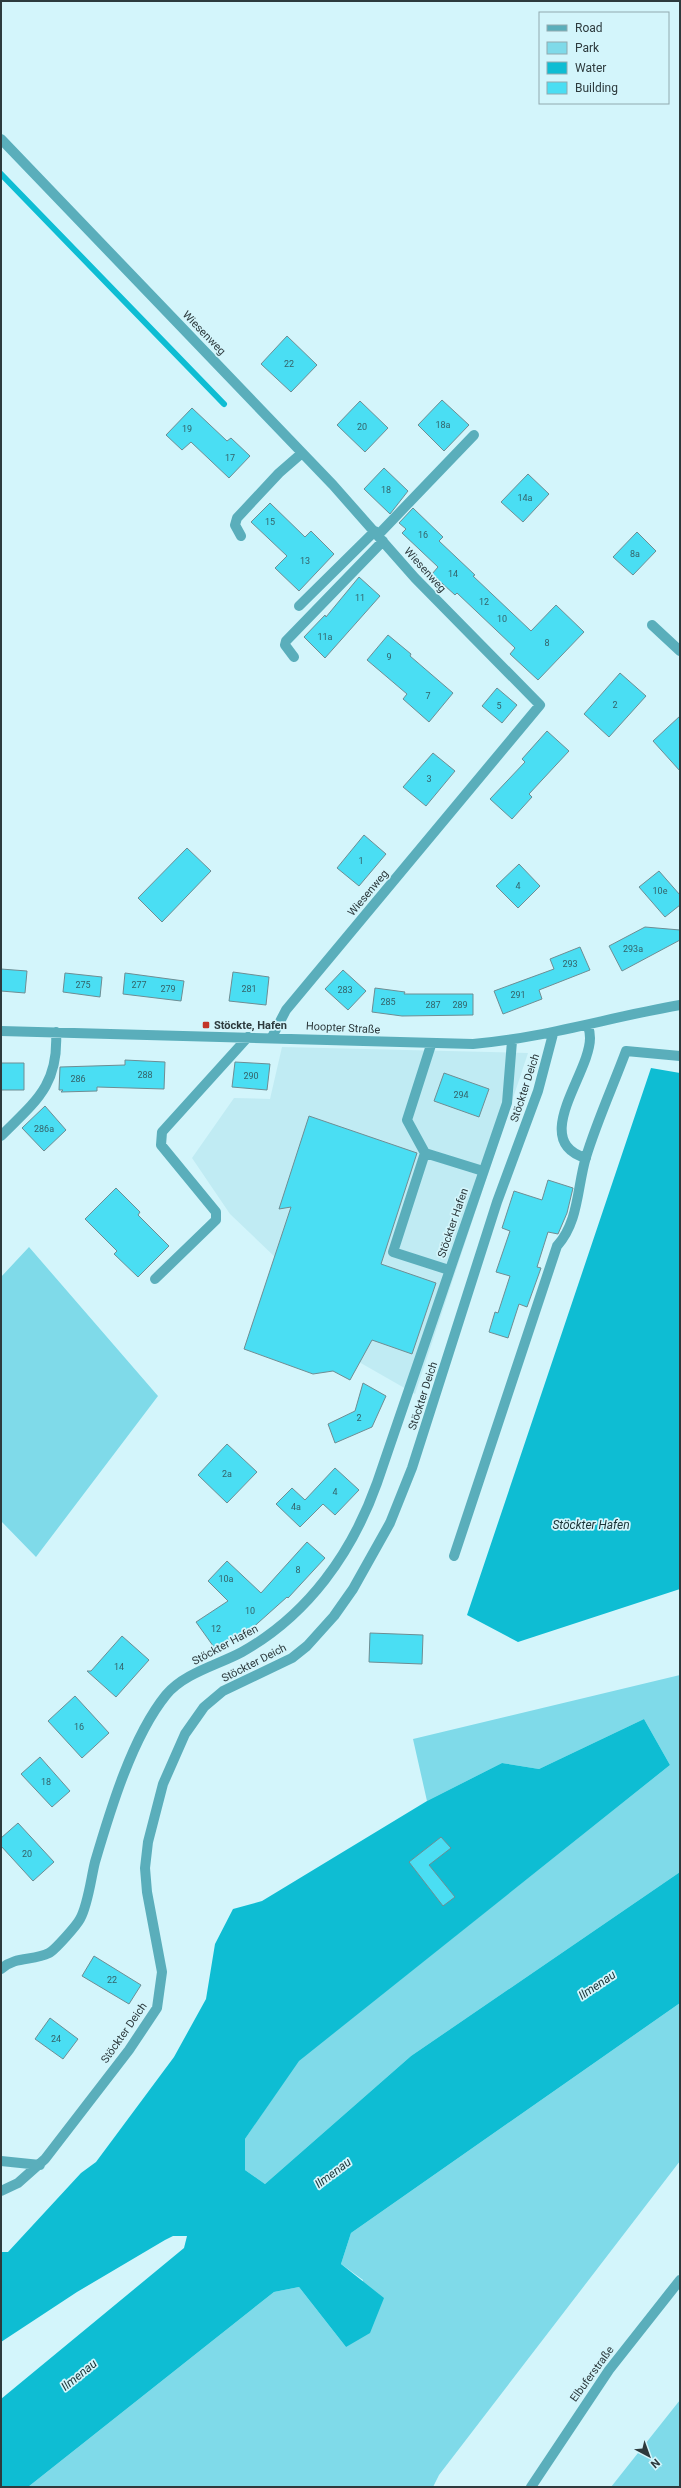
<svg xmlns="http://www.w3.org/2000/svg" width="681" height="2488" viewBox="0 0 681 2488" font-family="Roboto,sans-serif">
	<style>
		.built { fill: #c0ebf3 }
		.green { fill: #7fdae9 }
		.water { fill: #0ebdd3 }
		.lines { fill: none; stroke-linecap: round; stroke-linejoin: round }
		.stream { stroke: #0ebdd3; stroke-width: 6 }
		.building { fill: #4adef3; stroke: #6e8d93 }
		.minor { stroke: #5aaebb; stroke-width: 10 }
		.poi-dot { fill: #c23528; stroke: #d3f5fb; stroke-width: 1.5 }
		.labels { text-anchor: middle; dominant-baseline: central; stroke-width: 3.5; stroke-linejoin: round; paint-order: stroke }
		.number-label { font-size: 9px; fill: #34636a }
		.street-label { font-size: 11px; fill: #2d3a3d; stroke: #d3f5fb }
		.poi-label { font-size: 11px; font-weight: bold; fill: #2d3a3d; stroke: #d3f5fb; text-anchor: start }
		.water-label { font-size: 12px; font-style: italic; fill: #1a3337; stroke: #d3f5fb }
	</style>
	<rect width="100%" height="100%" fill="#d3f5fb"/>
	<path class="built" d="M282,1047L528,1053L415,1394L359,1362L350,1380L325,1367L305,1370L244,1349L275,1257L230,1214L192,1158L234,1098L270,1099Z"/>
	<path class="green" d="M29,1247L158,1396L36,1557L1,1521V1277Z
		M680,1675V1872L411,2056L265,2184L245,2170V2139L298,2061L670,1765L644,1719L539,1769L502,1763L427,1801L413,1739Z
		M680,2003V2161L439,2475L433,2487H28L274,2292L299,2287L346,2347L363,2280L341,2264L351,2233Z
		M680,2400V2487H611Z"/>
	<path class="water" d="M651,1068L680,1073V1589L518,1642L467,1615Z
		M644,1719L670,1765L299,2061L245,2139V2170L265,2184L411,2056L680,1872V2003L351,2233L341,2264L384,2298L370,2333L346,2347L299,2287L274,2292L28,2487H1V2399L184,2248L187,2236H173L165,2240L77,2292L1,2342V2252H8L81,2173L96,2162L174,2057L206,1999L215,1944L233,1909L262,1901L427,1801L502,1763L539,1769Z"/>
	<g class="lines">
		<path class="stream" d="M1,174L224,404"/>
	</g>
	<path class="building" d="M287,336L317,365L291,392L261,364Z
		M442,400L469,425L444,451L418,425Z
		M360,401L388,428L365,452L337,425Z
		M192,408L227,441L231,438L250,456L229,478L191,442L182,450L166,435Z
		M384,468L408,491L390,514L364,489Z
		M528,474L549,494L523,522L501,502Z
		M270,503L305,537L311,531L334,554L299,591L275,568L287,556L251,522Z
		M413,508L443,537L439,541L475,575L473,576L531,631L556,605L584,632L538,680L510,654L515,648L457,593L455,595L432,574L438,567L402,533L406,529L399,523Z
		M637,532L656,551L633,575L613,557Z
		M359,577L380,596L325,658L304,637L325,615L326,617Z
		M388,635L411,654L410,656L453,693L429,722L403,699L407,694L367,660Z
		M620,673L646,696L609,737L584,714Z
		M497,688L517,705L502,723L482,706Z
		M680,716V771L653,741Z
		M547,731L569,751L529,794L532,797L512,819L490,799L525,762L522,759Z
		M433,753L455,771L426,806L403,787Z
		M364,835L386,854L359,886L337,868Z
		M187,848L211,871L162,922L138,898Z
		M519,864L540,886L518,908L496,886Z
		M659,871L680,895V905L665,917L639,887Z
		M645,927L680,930V940L622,971L609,946Z
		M580,947L590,970L539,990L542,999L503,1014L494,991L554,969L550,959Z
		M1,969L27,971L25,993L1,991Z
		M343,970L366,991L348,1010L325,989Z
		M233,972L269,977L266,1005L229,1001Z
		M65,973L102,977L100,997L63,992Z
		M125,973L184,981L181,1001L123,994Z
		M375,988L405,992L404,994H473V1015L402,1016L372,1012Z
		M125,1060L165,1062L164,1089L97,1087V1091L61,1092L63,1090H59L60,1067L125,1065Z
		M235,1062L270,1064L267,1090L232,1087Z
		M1,1063H24V1090H1Z
		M444,1073L489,1089L479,1117L434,1101Z
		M45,1106L66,1130L44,1151L22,1128Z
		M309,1116L417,1153L381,1264L436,1283L412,1354L372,1340L350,1380L333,1371L313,1374L244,1349L291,1207L279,1209Z
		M548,1180L573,1188L567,1213L558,1234L548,1232L537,1267L541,1268L527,1307L519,1304L508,1338L489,1332L495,1312L498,1313L510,1276L496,1272L510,1231L502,1228L514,1191L542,1200Z
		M116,1188L140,1212L138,1215L169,1246L138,1277L114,1254L117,1251L85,1219Z
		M363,1383L386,1396L372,1427L335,1443L328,1424L355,1411Z
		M227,1444L257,1472L227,1503L198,1475Z
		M335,1468L359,1490L335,1515L323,1504L300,1527L276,1504L292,1488L305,1500Z
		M307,1542L325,1558L288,1598L287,1597L249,1631L247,1629L216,1650L196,1622L228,1601L208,1581L227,1561L261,1593Z
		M370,1633L423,1635L422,1664L369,1662Z
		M122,1636L149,1660L116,1697L87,1671H91Z
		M75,1696L109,1733L82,1758L48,1721Z
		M40,1757L70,1791L52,1807L21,1774Z
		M18,1823L54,1862L33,1881L1,1846V1838Z
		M441,1837L451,1848L429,1865L455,1897L443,1906L409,1862Z
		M94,1956L141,1985L129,2004L82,1976Z
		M50,2018L78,2039L63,2059L35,2039Z"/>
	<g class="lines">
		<path class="minor" d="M1,139L333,485L415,578L540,705L286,1010L272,1037
			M378,535L474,435
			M241,536L235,525L237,518L279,473L302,453
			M299,606L375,531
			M652,625L680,651
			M294,657L285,645L286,641L383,541
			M1,1031L473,1044C544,1038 610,1017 680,1005
			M1,1136C36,1101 59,1085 56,1032
			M425,1153L407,1120L431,1045
			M586,1158C529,1141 590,1074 590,1038C590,1034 589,1029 588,1026
			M449,1270L393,1252L425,1153L483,1171
			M155,1279L216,1220V1212L161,1145L162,1132L248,1037
			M454,1556L557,1246C579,1222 577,1187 586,1157C597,1121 613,1086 626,1051L680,1056
			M1,1969C15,1956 33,1961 49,1953C55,1950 77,1925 80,1919C88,1905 91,1878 95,1862C110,1811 132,1737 166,1695C184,1673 218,1665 242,1652C308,1615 352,1553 377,1483L507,1103L512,1041
			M1,2161L40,2165
			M1,2191L18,2183L45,2159L129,2050L157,2008L162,1972L147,1892L145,1868L148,1842L163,1784L185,1734L204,1707L223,1691L292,1658L307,1646L334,1616L353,1589L390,1523L412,1468L497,1202L538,1091L553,1034
			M531,2487L609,2370L680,2280"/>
	</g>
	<rect class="poi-dot" x="202" y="1021" width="8" height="8" rx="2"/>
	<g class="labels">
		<g class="number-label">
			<text x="289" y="364">22</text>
			<text x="443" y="425">18a</text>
			<text x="362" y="427">20</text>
			<text x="187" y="429">19</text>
			<text x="230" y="458">17</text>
			<text x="386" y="490">18</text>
			<text x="525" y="498">14a</text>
			<text x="270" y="522">15</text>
			<text x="423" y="535">16</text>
			<text x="635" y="554">8a</text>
			<text x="305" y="561">13</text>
			<text x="453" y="574">14</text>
			<text x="360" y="598">11</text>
			<text x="484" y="602">12</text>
			<text x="502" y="619">10</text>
			<text x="325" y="637">11a</text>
			<text x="547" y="643">8</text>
			<text x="389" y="657">9</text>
			<text x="428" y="696">7</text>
			<text x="615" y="705">2</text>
			<text x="499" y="706">5</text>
			<text x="429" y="779">3</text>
			<text x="361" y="861">1</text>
			<text x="518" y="886">4</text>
			<text x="660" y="891">10e</text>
			<text x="633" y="949">293a</text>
			<text x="570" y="964">293</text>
			<text x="83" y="985">275</text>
			<text x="139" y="985">277</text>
			<text x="168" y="989">279</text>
			<text x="249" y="989">281</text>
			<text x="345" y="990">283</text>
			<text x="518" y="995">291</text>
			<text x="388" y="1002">285</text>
			<text x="433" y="1005">287</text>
			<text x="460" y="1005">289</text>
			<text x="145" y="1075">288</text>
			<text x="251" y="1076">290</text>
			<text x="78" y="1079">286</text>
			<text x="461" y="1095">294</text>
			<text x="44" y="1129">286a</text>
			<text x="359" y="1418">2</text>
			<text x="227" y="1474">2a</text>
			<text x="335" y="1492">4</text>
			<text x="296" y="1507">4a</text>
			<text x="298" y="1570">8</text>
			<text x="226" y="1579">10a</text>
			<text x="250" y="1611">10</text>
			<text x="216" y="1629">12</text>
			<text x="119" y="1667">14</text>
			<text x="79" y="1727">16</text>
			<text x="46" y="1782">18</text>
			<text x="27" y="1854">20</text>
			<text x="112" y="1980">22</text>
			<text x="56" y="2039">24</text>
		</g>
		<g class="street-label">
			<text transform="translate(204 333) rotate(46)">Wiesenweg</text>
			<text transform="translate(425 570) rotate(48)">Wiesenweg</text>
			<text transform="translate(368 893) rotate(-50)">Wiesenweg</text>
			<text transform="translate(343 1028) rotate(3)">Hoopter Straße</text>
			<text transform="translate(525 1088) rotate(-72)">Stöckter Deich</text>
			<text transform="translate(453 1223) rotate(-71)">Stöckter Hafen</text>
			<text transform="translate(423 1396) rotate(-72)">Stöckter Deich</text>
			<text transform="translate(225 1645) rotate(-28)">Stöckter Hafen</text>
			<text transform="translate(254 1663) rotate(-27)">Stöckter Deich</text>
			<text transform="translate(124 2033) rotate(-55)">Stöckter Deich</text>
			<text transform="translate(592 2374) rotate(-54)">Elbuferstraße</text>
		</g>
		<g class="poi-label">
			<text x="214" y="1025">Stöckte, Hafen</text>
		</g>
		<g class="water-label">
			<text x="591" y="1525">Stöckter Hafen</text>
			<text transform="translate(597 1985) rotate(-34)">Ilmenau</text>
			<text transform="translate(333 2173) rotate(-37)">Ilmenau</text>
			<text transform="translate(79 2375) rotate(-39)">Ilmenau</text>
		</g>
	</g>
	<rect width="681" height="2488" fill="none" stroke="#2d3a3d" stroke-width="4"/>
	<rect x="539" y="12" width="130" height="92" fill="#d3f5fb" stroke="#91aaaf"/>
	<rect x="547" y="25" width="20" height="6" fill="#5aaebb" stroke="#91aaaf"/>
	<text x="575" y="32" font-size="12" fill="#2d3a3d">Road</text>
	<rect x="547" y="42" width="20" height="12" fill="#7fdae9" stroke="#91aaaf"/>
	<text x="575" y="52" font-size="12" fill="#2d3a3d">Park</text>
	<rect x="547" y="62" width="20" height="12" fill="#0ebdd3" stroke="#91aaaf"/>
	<text x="575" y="72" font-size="12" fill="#2d3a3d">Water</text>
	<rect x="547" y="82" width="20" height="12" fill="#4adef3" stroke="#91aaaf"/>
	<text x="575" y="92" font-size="12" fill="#2d3a3d">Building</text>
	<g transform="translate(649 2456) rotate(139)" stroke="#d3f5fb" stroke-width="3" paint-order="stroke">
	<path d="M0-3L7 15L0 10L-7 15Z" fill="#2d3a3d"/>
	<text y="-6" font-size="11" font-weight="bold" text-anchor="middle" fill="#2d3a3d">N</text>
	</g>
</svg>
